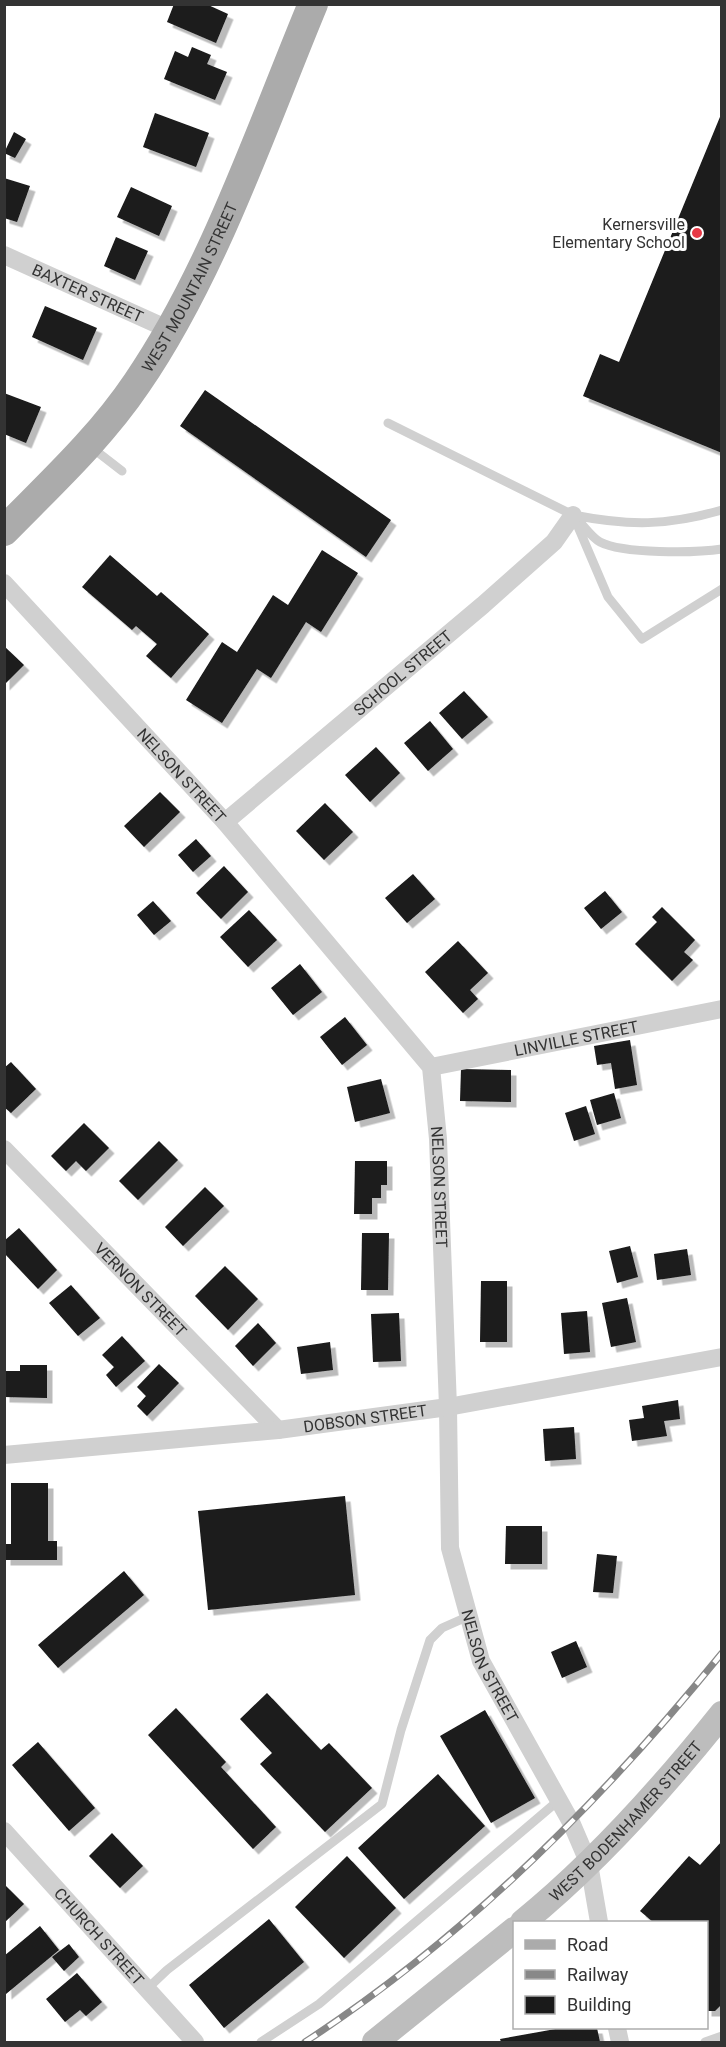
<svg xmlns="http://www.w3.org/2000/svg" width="726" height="2047" viewBox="0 0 726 2047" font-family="Roboto,sans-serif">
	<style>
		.building { fill: #1a1a1a; filter: url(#shadow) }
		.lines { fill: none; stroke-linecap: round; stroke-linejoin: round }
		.lane { stroke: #d0d0d0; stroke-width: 9 }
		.street { stroke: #d0d0d0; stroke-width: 18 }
		.secondary { stroke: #bdbdbd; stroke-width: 26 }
		.primary { stroke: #ababab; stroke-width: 30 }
		.rail-casing { stroke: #888; stroke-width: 7 }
		.rail { stroke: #fff; stroke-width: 4.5; stroke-dasharray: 14; stroke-linecap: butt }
		.poi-dot { fill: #e63946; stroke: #fff; stroke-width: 2 }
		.labels { text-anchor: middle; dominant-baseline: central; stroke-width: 6; stroke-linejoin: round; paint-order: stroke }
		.poi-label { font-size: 16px; fill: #333; stroke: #fff; text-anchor: end }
		.street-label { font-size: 16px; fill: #333; stroke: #fff }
	</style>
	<defs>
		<filter id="shadow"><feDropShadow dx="5.5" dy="5.5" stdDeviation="0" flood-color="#0004"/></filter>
	</defs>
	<rect width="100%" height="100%" fill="#fff"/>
	<path class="building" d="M174,4H206L228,14L216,43L167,22Z
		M192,47L211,55L207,64L227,72L215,100L164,79L175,51L188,57Z
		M722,112V453L583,396L600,354L619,362Z
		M155,113L209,133L196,167L143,147Z
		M14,132L26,139L15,158L4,153Z
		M4,178L30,186L17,222L4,218Z
		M131,187L172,206L159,236L117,217Z
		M116,237L148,251L135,280L104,266Z
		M45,306L97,328L83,360L32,337Z
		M205,390L391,520L366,557L180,426Z
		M4,393L41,407L26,443L4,434Z
		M322,550L358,573L321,632L306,622L271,678L257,669L222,723L186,700L222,642L237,652L273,595L288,605Z
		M110,555L157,596L161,592L209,634L171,678L146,656L157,644L136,626L132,630L82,587Z
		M4,646L24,665L4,685Z
		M464,691L488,717L462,739L439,713Z
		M430,721L453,749L428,771L404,743Z
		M376,747L400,773L370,802L345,775Z
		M160,792L180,812L144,847L124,826Z
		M325,803L353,832L324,860L296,831Z
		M196,839L211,856L193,872L178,855Z
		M224,866L248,892L221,919L196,893Z
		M413,874L435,899L407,923L385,898Z
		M605,891L622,912L601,929L584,908Z
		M153,901L171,921L154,935L137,915Z
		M662,907L695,940L684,952L693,960L672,981L635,944L657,922L652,917Z
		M249,910L277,940L248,967L220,937Z
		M458,941L488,973L470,990L478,999L463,1013L425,972Z
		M300,964L322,992L293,1015L271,988Z
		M345,1017L367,1045L342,1065L320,1037Z
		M630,1040L637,1085L615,1089L611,1063L597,1065L594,1046Z
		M11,1062L36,1089L11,1113L4,1107V1068Z
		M461,1069L511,1070V1102L460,1101Z
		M381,1079L390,1113L355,1122L347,1087Z
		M614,1093L621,1118L597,1125L590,1100Z
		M586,1106L595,1134L574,1141L565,1113Z
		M84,1123L109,1148L86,1171L76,1161L66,1171L51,1156Z
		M159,1141L178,1160L138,1200L119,1181Z
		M355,1161H387V1185H381V1198H372V1214H354Z
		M205,1187L224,1206L183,1246L165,1227Z
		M19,1228L57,1270L38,1289L4,1253V1241Z
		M362,1233H389L388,1290H361Z
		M630,1246L638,1277L617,1283L609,1251Z
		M687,1249L691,1275L657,1280L654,1254Z
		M225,1266L258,1299L228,1330L195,1296Z
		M481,1281H507V1342H480Z
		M71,1285L100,1318L78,1336L49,1303Z
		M627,1298L636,1342L611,1347L602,1303Z
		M587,1311L590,1352L564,1354L561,1313Z
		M399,1313L401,1361L373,1362L371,1314Z
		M258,1323L276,1343L253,1366L235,1346Z
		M122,1336L145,1361L116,1387L106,1375L114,1367L102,1355Z
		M330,1342L333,1370L301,1374L297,1347Z
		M159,1364L179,1383L147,1416L137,1406L146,1396L137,1387Z
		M20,1365H47V1398L4,1397V1371H20Z
		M678,1400L680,1419L664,1421L667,1436L632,1441L629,1420L644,1418L642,1406Z
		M574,1427L576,1459L545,1461L543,1429Z
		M11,1483H48V1541H57V1560H5V1544H11Z
		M345,1496L355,1595L208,1610L198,1511Z
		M506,1526H542V1564H505Z
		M597,1554L617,1556L613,1593L593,1592Z
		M124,1571L144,1595L58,1668L38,1645Z
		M576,1641L587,1667L562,1678L551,1652Z
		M267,1693L321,1750L329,1743L372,1788L325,1832L260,1764L272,1753L240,1719Z
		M176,1708L226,1762L221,1767L276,1827L253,1849L148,1735Z
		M485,1710L535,1798L491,1823L440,1736Z
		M38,1742L95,1808L69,1831L12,1765Z
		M438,1774L485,1826L404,1899L358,1848Z
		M112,1833L143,1866L120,1888L89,1856Z
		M722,1841V2004L715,2011H706V1922H653L640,1911L689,1856L700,1865Z
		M347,1856L396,1908L344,1958L295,1907Z
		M4,1884L24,1904L4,1923Z
		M269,1919L304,1962L224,2028L189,1985Z
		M40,1926L59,1950L6,1994L4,1956Z
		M69,1944L79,1957L64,1971L52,1957Z
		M77,1973L102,2002L86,2016L80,2010L65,2022L46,1999Z
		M561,2028H597L600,2042H501L500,2039Z"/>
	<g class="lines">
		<path class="lane" d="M388,423L573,515L608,597L642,639L722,589
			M91,447L122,471
			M573,515C629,526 667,526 722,510
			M577,519C584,526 592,538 600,542C623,554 695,553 722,549
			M147,1989L167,1970L382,1804L401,1730L430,1640L442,1628L469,1616
			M261,2042L319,2004L559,1800
			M705,2042L722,2036"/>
		<g class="street">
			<path id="s1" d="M4,255L170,330"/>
			<path id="s2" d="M4,583L225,822L431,1067L438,1139L448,1407L450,1548L481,1661L571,1822L589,1864L599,1922"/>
			<path id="s3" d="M225,822L483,605L554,542L573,515"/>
			<path id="s4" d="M431,1067L722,1009"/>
			<path id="s5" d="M4,1149L278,1430"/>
			<path id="s6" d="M4,1455L278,1430L448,1407L722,1357"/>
			<path id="s7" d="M4,1831L195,2042"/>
			<path d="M617,2028L620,2042"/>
		</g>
		<g class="secondary">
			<path id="s8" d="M523,1922C597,1862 662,1789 722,1714"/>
			<path d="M375,2042L514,1930"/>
		</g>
		<path class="primary" id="s9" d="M4,531C51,483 100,438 137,383C213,272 261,129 313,4"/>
		<g class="rail-casing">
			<path id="rail" d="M305,2042C465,1938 602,1801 722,1653"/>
		</g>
		<use href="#rail" class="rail"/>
	</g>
	<circle class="poi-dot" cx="697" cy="233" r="6"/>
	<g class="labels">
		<g class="poi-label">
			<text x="685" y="224">Kernersville<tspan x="685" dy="18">Elementary School</tspan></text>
		</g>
		<g class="street-label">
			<text stroke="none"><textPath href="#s9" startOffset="309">WEST MOUNTAIN STREET</textPath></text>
			<text stroke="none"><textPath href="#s1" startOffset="92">BAXTER STREET</textPath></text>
			<text stroke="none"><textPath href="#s3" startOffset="232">SCHOOL STREET</textPath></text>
			<text stroke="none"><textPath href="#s2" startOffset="262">NELSON STREET</textPath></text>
			<text stroke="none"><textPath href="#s4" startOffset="148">LINVILLE STREET</textPath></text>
			<text stroke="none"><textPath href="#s2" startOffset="766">NELSON STREET</textPath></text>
			<text stroke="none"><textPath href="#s5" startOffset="196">VERNON STREET</textPath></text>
			<text stroke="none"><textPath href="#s6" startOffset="363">DOBSON STREET</textPath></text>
			<text stroke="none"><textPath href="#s2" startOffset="1252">NELSON STREET</textPath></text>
			<text stroke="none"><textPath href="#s8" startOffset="144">WEST BODENHAMER STREET</textPath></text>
			<text stroke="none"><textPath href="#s7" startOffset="142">CHURCH STREET</textPath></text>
		</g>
	</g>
	<rect width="726" height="2047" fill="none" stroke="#333333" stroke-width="12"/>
	<rect x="513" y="1921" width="195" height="108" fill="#ffffff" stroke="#adadad" stroke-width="1.5"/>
	<rect x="525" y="1940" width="30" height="9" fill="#ababab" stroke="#adadad" stroke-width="1.5"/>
	<text x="567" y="1951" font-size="18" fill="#333333">Road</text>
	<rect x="525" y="1970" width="30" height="9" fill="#888888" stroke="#adadad" stroke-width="1.5"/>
	<text x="567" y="1981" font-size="18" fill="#333333">Railway</text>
	<rect x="525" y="1996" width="30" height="18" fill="#1a1a1a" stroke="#adadad" stroke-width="1.5"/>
	<text x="567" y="2011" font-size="18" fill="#333333">Building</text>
</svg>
